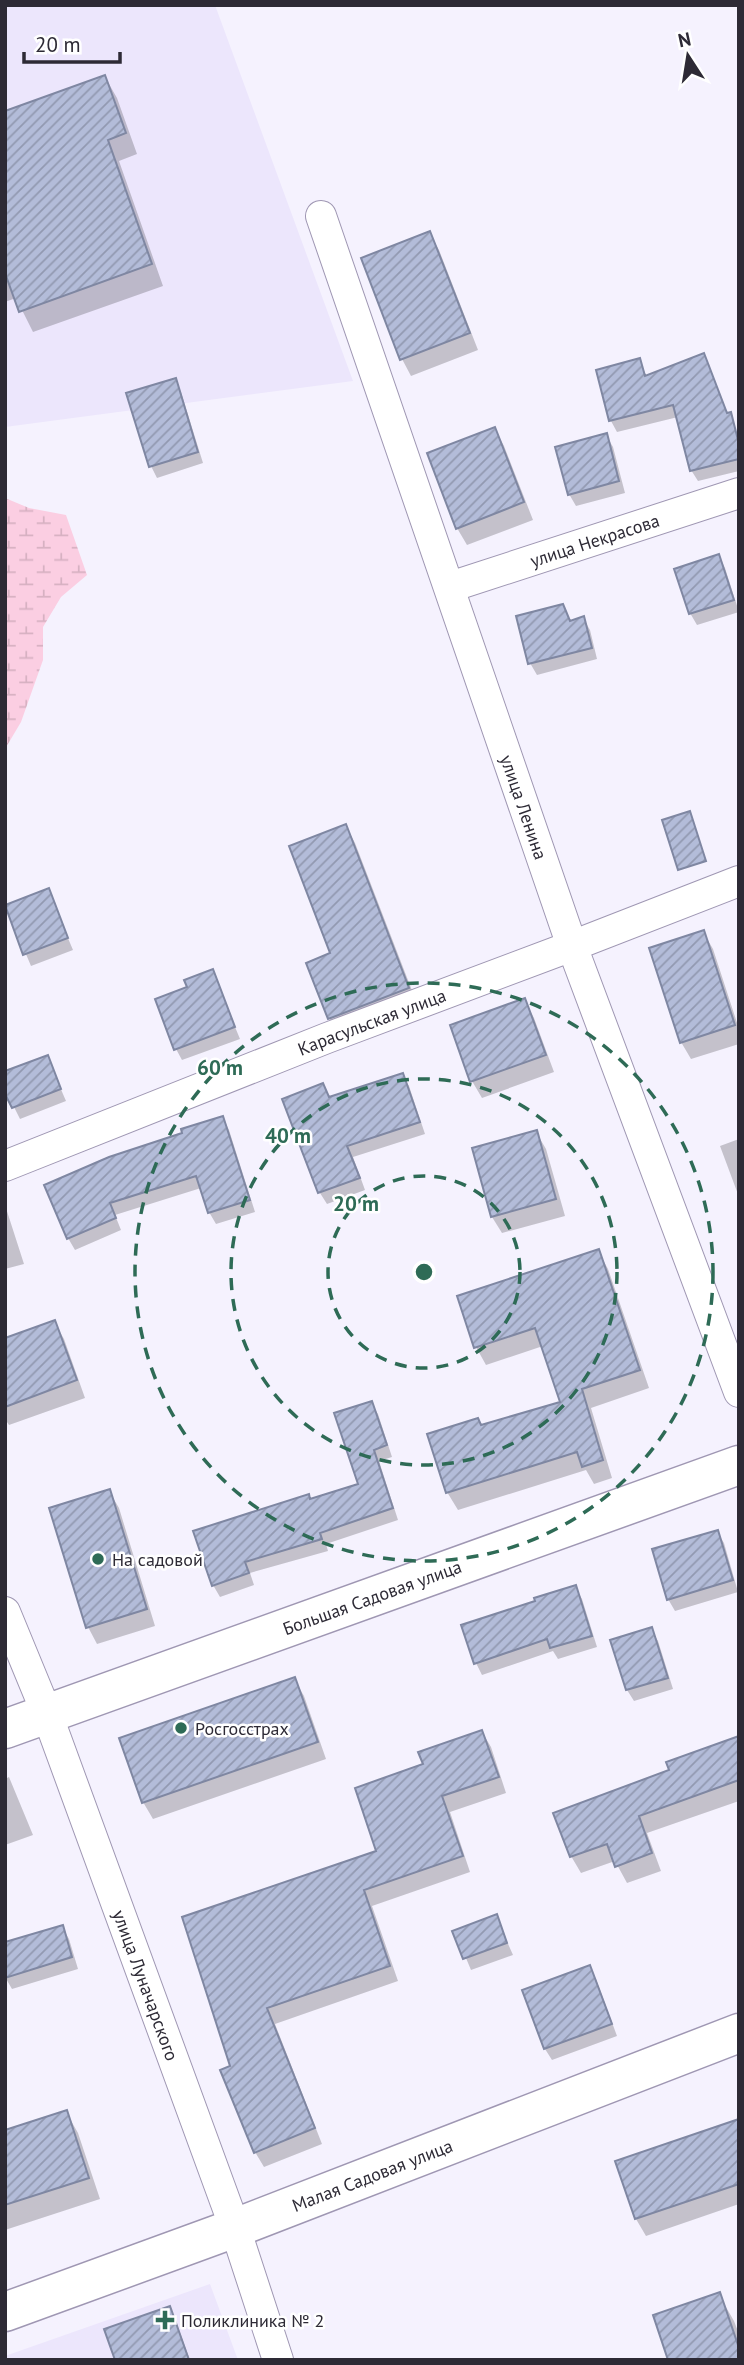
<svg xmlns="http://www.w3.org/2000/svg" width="744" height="2365" viewBox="0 0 744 2365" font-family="'PT Sans',sans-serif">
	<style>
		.built { fill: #ece6fc }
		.wetland { fill: url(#wetland-marsh) }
		.shadow { fill: #0003 }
		.building { fill: url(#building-hatch); stroke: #7f87a2; stroke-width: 2 }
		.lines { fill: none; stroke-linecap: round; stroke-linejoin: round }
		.street-casing { stroke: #9f97b3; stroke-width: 32 }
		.secondary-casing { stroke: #9f97b3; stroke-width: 41 }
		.street { stroke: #fff; stroke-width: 30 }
		.secondary { stroke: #fff; stroke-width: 38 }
		.ring { fill: none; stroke: #2e6b56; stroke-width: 3.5; stroke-dasharray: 12 9 }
		.poi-dot { fill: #2e6b56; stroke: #fff; stroke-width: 2.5 }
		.labels { text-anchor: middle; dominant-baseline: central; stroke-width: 5; stroke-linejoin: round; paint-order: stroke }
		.street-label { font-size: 18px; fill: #2d2a35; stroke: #fff }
		.poi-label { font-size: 18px; fill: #2d2a35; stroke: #fff; text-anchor: start }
		.centre { fill: #2e6b56; stroke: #fff; stroke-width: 3.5 }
		.ring-label { font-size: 21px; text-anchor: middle; font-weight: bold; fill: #2e6b56; stroke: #fff; stroke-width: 5; stroke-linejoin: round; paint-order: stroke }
	</style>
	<defs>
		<pattern id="wetland-marsh" width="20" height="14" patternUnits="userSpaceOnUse" patternTransform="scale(1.75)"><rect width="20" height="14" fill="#fbcee2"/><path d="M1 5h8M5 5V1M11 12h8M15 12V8" fill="none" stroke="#d7b1c2"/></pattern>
		<pattern id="building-hatch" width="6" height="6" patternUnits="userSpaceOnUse" patternTransform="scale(1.75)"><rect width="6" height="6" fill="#b3bcd9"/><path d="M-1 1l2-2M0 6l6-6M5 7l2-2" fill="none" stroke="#9299b1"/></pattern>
	</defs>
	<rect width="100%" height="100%" fill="#f5f2fe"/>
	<path class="built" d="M5,5H215L353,381L5,427Z
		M210,2284L238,2360H5V2356Z"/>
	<path class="wetland" d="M5,498L29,508L66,515L87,575L61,597L43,627V660L21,722L5,749Z"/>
	<path class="shadow" d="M105,77L117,98L137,154L119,161L163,286L33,332L16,298L5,302V112Z
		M430,234L439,250L478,350L411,376L402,359Z
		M703,355L739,442V471L698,481L691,470L678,417L617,432L611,421L598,371L639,360L647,377Z
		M175,380L181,392L203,463L157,478L151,466Z
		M495,429L504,446L533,520L467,545L457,528Z
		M606,435L613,447L625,493L576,506L569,494Z
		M719,556L725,568L739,612L697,625L690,613Z
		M562,606L571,622L583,618L590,630L597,659L537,675L530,663Z
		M346,826L355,843L418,1006L339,1035L329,1018L332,954Z
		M48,891L73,950L31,966L6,907Z
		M703,932L713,949L739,1029V1044L691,1059L681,1042Z
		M212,971L240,1039L182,1060L176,1049Z
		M525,1001L534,1018L554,1072L482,1098L472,1081L452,1027Z
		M47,1057L66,1101L20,1119L5,1089Z
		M402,1075L409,1086L425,1134L353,1157L365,1190L327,1204L320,1193L284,1100L330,1099Z
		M223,1118L229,1130L255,1212L216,1224L209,1212L201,1188L115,1215L121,1230L75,1250L68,1238L184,1134Z
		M536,1132L546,1149L565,1216L502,1233L492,1217Z
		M739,1139V1197L720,1146Z
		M5,1205L24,1264L5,1269Z
		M598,1251L608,1269L649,1388L591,1408L612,1478L594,1484L586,1470L458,1510L447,1492L482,1427L562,1403L543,1346L486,1365L476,1347L459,1297Z
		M54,1322L64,1339L85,1398L9,1425L5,1419V1340Z
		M371,1403L378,1414L392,1457L379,1461L398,1520L326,1544L328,1551L250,1573L254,1585L220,1597L213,1585L311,1501L360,1485Z
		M109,1491L119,1508L155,1626L97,1644L88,1627Z
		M717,1532L724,1543L738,1592L675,1611L668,1599Z
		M575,1587L582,1599L597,1647L558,1659L553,1651L482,1675L476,1663Z
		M651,1629L658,1641L673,1689L634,1701L627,1690L612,1641Z
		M294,1679L304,1696L326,1759L153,1819L143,1802Z
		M482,1732L491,1747L506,1793L450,1812L470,1872L372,1906L398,1981L275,2024L322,2144L264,2167L255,2152L233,2067L184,1918L379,1852L425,1765Z
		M739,1738V1801L647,1833L661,1871L627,1883L615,1861L581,1873L571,1856Z
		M9,1777L33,1835L5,1845V1779Z
		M496,1917L513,1955L471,1970L455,1932Z
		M62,1927L69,1939L78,1969L12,1989L5,1977Z
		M589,1967L596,1979L617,2036L552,2060L545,2049L524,1991Z
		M66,2112L78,2133L100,2199L5,2230V2132Z
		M739,2122V2204L646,2236L636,2219L617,2162Z
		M719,2295L734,2321L739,2334V2360Z
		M169,2308L175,2319L190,2360H117Z"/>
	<path class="building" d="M105,75L126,133L108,140L152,264L19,312L5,273V111Z
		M430,231L470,333L400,360L361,258Z
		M704,353L727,413L731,412L739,444V459L690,471L673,405L609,421L596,370L640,358L645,376Z
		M176,378L198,452L149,467L126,393Z
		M495,427L524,502L456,529L427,453Z
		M607,433L619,481L568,495L555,447Z
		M719,554L734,600L689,614L674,569Z
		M563,604L570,621L584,616L592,648L528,664L516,616Z
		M690,811L706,861L678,870L662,820Z
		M346,824L409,988L328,1019L306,963L330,953L289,846Z
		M49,888L68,938L23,955L5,905Z
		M704,930L735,1025L680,1043L649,948Z
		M213,969L235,1027L174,1050L155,999L187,987L184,980Z
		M525,998L546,1055L470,1082L450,1025Z
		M48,1055L61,1089L12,1108L5,1094V1071Z
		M403,1073L420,1122L347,1146L360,1178L318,1193L282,1099L323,1083L329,1097Z
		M223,1116L250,1200L208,1213L196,1176L110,1203L116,1218L67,1239L44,1185L109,1157L182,1133L181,1129Z
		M537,1130L556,1199L491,1217L472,1148Z
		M599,1249L640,1370L582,1389L603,1460L582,1467L577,1452L446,1493L427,1434L478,1418L481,1425L560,1402L535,1328L474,1348L457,1296Z
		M55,1320L77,1380L5,1407V1338Z
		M372,1401L387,1445L374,1450L393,1508L320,1533L322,1539L245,1562L249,1573L212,1586L193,1531L309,1494L310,1499L358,1484L334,1413Z
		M110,1489L147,1609L86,1628L49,1508Z
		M718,1530L733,1580L667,1600L652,1549Z
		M576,1585L592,1636L550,1648L547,1639L474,1664L461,1625L535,1601L534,1598Z
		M652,1627L668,1678L626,1690L610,1640Z
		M295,1677L318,1742L142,1803L119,1738Z
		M482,1730L499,1777L442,1796L463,1856L364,1890L390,1966L267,2008L315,2128L254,2153L220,2070L230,2066L182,1917L376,1851L355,1788L423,1764L418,1752Z
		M739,1736V1780L639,1816L652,1853L615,1867L607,1844L570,1857L553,1813L669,1770L666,1762Z
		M497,1914L507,1943L463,1959L452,1931Z
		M63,1925L72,1957L5,1978V1942Z
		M590,1965L612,2024L544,2049L522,1990Z
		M67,2110L89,2178L5,2205V2130Z
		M739,2119V2184L635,2219L615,2161Z
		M720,2292L739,2348V2360H668L653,2315Z
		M170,2306L189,2360H115L104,2329Z"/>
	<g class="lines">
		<g class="street-casing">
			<g id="street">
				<path id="s1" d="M321,216L572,946L739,1392"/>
				<path id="s2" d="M450,587L739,493"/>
				<path id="s3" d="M5,1166L327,1038L572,946L739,881"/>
				<path id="s4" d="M5,1612L47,1714L235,2228L278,2360"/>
			</g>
		</g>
		<g class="secondary-casing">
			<g id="secondary">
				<path id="s5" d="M5,1729L739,1465"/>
				<path id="s6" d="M5,2312L235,2228L739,2033"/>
			</g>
		</g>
		<use href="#street" class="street"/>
		<use href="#secondary" class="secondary"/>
	</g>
	<g class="ring">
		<circle cx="424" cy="1272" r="96"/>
		<circle cx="424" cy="1272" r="193"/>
		<circle cx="424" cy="1272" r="289"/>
	</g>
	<g class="poi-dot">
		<circle cx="98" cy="1559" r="7"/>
		<circle cx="181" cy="1728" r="7"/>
		<path d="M161.5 2309.5h7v7h7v7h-7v7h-7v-7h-7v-7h7z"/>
	</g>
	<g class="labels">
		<g class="street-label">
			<text stroke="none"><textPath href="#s2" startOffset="152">улица Некрасова</textPath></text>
			<text stroke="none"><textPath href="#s1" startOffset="625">улица Ленина</textPath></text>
			<text stroke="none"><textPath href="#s3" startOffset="394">Карасульская улица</textPath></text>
			<text stroke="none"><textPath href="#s5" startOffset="390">Большая Садовая улица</textPath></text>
			<text stroke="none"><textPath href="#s4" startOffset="399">улица Луначарского</textPath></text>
			<text stroke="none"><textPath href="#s6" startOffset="392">Малая Садовая улица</textPath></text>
		</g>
		<g class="poi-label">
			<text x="112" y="1559">На садовой</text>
			<text x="195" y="1728">Росгосстрах</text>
			<text x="181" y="2320">Поликлиника № 2</text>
		</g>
	</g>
	<circle cx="424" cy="1272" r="10" class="centre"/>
	<g class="ring-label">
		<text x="220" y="1075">60 m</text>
		<text x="288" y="1143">40 m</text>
		<text x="356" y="1211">20 m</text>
	</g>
	<rect width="744" height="2365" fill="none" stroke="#2d2a35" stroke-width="14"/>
	<g transform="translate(688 56) rotate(348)" stroke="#ffffff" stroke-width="5" paint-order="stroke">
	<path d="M0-5L12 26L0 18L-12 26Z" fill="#2d2a35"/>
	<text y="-10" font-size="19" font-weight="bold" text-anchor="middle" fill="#2d2a35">N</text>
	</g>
	<path d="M24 52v10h96v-10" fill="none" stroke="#2d2a35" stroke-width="3.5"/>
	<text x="35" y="52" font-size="21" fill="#2d2a35" stroke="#ffffff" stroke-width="5" paint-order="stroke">20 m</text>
</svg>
